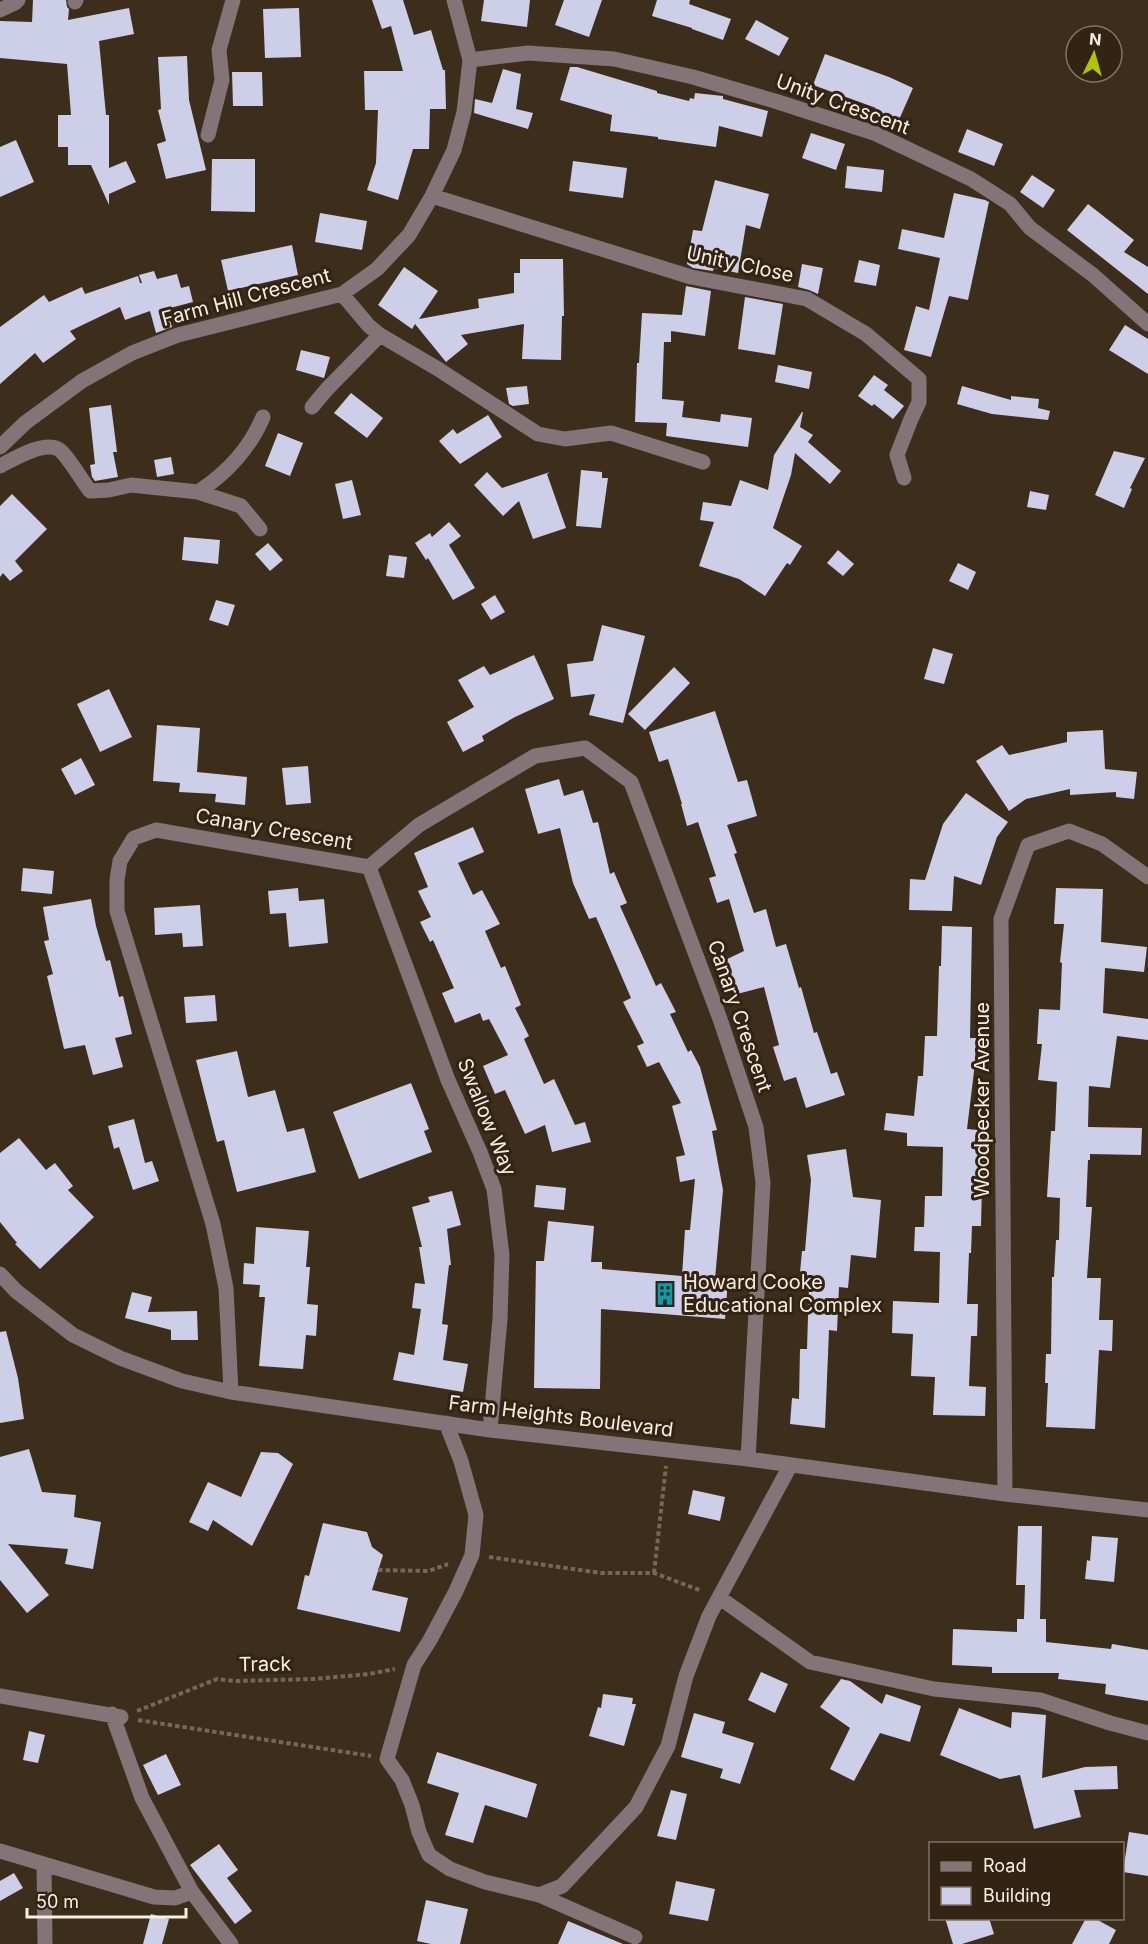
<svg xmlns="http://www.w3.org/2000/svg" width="1148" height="1944" viewBox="0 0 1148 1944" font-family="Inter,sans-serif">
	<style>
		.building { fill: #cdcee8 }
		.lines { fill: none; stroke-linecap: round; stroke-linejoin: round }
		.path { stroke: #766858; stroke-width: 4; stroke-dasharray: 4.5 3; stroke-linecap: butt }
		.minor { stroke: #837577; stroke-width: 15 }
		.labels { text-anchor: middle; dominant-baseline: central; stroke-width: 6; stroke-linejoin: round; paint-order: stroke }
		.street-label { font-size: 20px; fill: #f8eee3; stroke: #322312 }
		.poi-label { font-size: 20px; fill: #f8eee3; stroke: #322312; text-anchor: start }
	</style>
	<rect width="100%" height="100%" fill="#3d2d1b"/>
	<path class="building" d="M33,0H66L67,7L69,9L68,20L129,8L134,34L99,41L106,115H109V168L126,161L136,182L109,194V205L91,165H68V147H58V115H71L67,64L0,58V21L32,22Z
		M372,0H403L414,35L431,30L443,70H445L446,109H430L429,149H413L398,200L367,190L376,163L378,110H365L364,71H403L391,26L382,29Z
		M484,0H530L527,27L481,21Z
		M564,0H602L589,37L555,25Z
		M657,0H690L689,4L731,19L723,40L692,29V28L652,16Z
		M299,8L301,57L265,58L263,9Z
		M756,20L789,38L779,56L745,39Z
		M825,54L889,77L913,88L898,122L874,111L876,108L813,85Z
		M187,56L189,100L206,170L166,179L157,144L166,141L158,110L161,109L158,57Z
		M570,67H577L657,91V93L689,101L690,98L694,99L695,93L723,96V99L768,111L762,137L719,126L716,147L658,139V137L610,131L612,115L560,100Z
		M503,69L521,74L516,109L533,113L528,129L474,113L475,99L492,103Z
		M232,72H262L263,106H233Z
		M967,129L1003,144L994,166L958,152Z
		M811,133L845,144L836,170L802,158Z
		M16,140L34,182L0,197V147Z
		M212,159H255V212L211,211Z
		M573,161L627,168L623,198L569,191Z
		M847,166L884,170L882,192L845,188Z
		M1032,175L1055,190L1043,208L1020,192Z
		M715,180L769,194L760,229L746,225L738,273L714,268L713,271L693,268L687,264L693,230L702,231Z
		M954,193L985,200L989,202L968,300L949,296L931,357L904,350L916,306L929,310L940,258L898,249L902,229L944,238Z
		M1088,204L1134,240L1124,252L1148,267V294L1067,230Z
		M320,213L367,221L362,250L315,242Z
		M292,245L298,275L228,291L221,260Z
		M520,259H563L564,316H562L561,360L522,359L524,324L461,335L468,344L446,362L415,324L412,329L378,305L404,267L438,291L419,319L479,308L478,299L514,293V273H520Z
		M859,260L880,265L876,286L854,282Z
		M802,264L823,268L818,294L809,290L798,287Z
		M154,271L157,279L177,274L181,288L189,286L193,302L166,309L172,327L156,333L150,311L125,320L120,307L70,331L76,339L43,363L35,353L0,384V327L44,295L49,302L82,287L85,294L138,276L140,283H142L139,275Z
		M686,286L711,291L705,336L671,331V342H664L662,399L684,401L682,417L720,422L721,414L752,418L748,447L666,436L667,423L635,422L637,363H639L642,313L682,315Z
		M745,297L783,304L775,355L738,349Z
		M1125,325L1148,339V374L1109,350Z
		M301,350L330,357L324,378L296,370Z
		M778,365L812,372L809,389L775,382Z
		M874,375L888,385L884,390L904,406L893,419L874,404L872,406L858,396Z
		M527,386L529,404L513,406L509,404L506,388Z
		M962,386L1011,400V396L1039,399L1038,408L1050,411L1048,420L992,414L957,404Z
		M351,393L383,418L367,438L334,413Z
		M111,405L117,452H113L118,477L95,481L92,477L90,465L95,464L89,408Z
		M802,412H803L800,427L813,435L808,442L841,471L830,484L795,453L791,475L773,528L802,546L790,565L787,563L765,596L739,579L699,566L714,522L700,520L703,502L731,506L740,480L768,490L774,455Z
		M488,415L502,437L460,464L439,441L453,429L457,434Z
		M278,433L303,443L290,476L265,466Z
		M1114,451L1145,458L1130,488L1132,489L1124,508L1095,495Z
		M171,457L174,474L157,477L154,460Z
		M581,470L602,472V478H608L601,528L576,526Z
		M487,472L502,488L550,472L547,474L566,528L533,539L519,501L503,516L474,485Z
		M352,480L361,515L343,519L335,484Z
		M1030,491L1049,495L1046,510L1027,507Z
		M12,494L47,529L15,561L23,571L10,581L3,573L0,577V506Z
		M449,522L461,536L449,545L475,588L453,600L428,558L426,560L415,543L430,533L432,537Z
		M184,537L220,540L218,564L182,560Z
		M268,543L283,560L270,571L255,554Z
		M838,550L854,564L843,576L827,563Z
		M389,555L407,557L404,578L386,576Z
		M958,563L976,572L968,590L949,581Z
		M495,595L505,612L491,620L481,604Z
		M216,600L235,605L228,626L209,620Z
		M602,625L645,636L623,723L589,715L595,694L571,697L567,664L593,661Z
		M933,648L953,654L944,684L924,679Z
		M534,655L554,699L515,717L482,736L484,741L463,752L447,722L474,707L458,680L484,666L490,675Z
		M674,667L690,683L645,730L628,714Z
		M109,689L132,737L100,752L77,704Z
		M715,711L738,782L747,780L757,816L727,825L737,853L734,854L754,913L766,909L776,947L786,944L799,988L801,987L814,1033L817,1032L831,1074L837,1072L845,1095L806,1108L796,1077L784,1081L773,1047L779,1045L764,987L733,995L723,961L744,951L729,899L717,903L709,878L716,876L698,822L687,826L681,804H682L668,759L659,762L649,732Z
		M157,725L200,728L197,772L247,777L245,805L215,802L216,794L179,792L180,783L153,781Z
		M1103,730L1105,769L1137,772L1134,799L1116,797V792L1070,795V789L1026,799L1009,811L976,761L1002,745L1009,755L1067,742V732Z
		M81,758L95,785L75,795L61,769Z
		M308,766L311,803L286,805L282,768Z
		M559,779L564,796L583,790L593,823L598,822L610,874L614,872L627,903L620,906L656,986L661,983L676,1012L670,1014L688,1052L691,1050L700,1067L717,1130L712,1131L723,1190L715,1279L728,1280L725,1319L601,1309L600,1389L534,1388L536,1261H544L548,1221L594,1226L591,1262H602V1269L682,1276L685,1230H690L695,1179L680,1182L676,1157L685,1155L672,1106L681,1103L659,1062L647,1067L637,1046L644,1043L623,1002L631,998L596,917L589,919L573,883L560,828L538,834L525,789Z
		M966,793L1008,822L997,837L981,885L954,876L952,911L909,910L910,879L925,880L943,824Z
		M473,827L484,852L458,863L473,895L482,890L500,924L485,931L501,968L505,966L521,1005L515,1008L529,1036L524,1039L544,1084L554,1079L575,1125L585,1122L591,1142L552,1152L545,1125L525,1134L505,1090L495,1094L483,1066L508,1055L489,1019L483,1021L480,1013L455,1023L442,993L454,988L433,940L430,942L420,922L431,917L418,891L428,887L414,853Z
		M23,868L54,871L52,894L21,891Z
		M298,888L299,901L324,899L328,943L289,947L286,913L270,914L268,891Z
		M1056,888L1103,889L1101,942L1147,947L1144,972L1105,968L1103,1013L1148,1019V1040L1117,1036L1110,1088L1089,1086L1088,1127L1142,1128L1141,1155L1090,1154V1160H1088L1086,1207H1092L1087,1278H1101L1099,1320H1113L1112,1351L1099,1350L1095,1429L1046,1427L1048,1383H1045L1046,1354H1051L1052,1277H1054L1056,1240H1059L1060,1198L1047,1197L1051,1131H1055L1057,1082L1038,1080L1042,1044H1037L1039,1009L1060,1010L1062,963L1060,962L1064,924H1054Z
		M91,899L96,926L106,961L110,960L119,997L123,996L132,1034L115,1038L123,1067L93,1075L85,1045L64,1049L47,976L53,974L44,941L49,940L43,907Z
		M200,905L203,946L183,947L182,933L155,935L154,908Z
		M942,926L972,927L970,1038H976L975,1063L967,1129L989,1131L987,1183H982L981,1226H972L971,1253H969L967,1304H978L977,1336H971L969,1386L986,1387L985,1416L933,1415L935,1377L911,1376L913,1334L892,1333L893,1301L939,1303L940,1252L914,1251L915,1227H924L925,1196H942L943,1147L907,1146V1133L884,1130L886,1113L914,1116L918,1076H923L925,1036H937L939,966H941Z
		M215,995L217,1021L186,1023L184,997Z
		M237,1051L248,1097L275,1090L287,1132L304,1128L316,1172L237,1192L224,1140L217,1142L196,1060Z
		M411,1083L429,1129L424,1131L432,1152L359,1179L333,1112Z
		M134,1119L145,1163L152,1161L159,1181L133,1190L119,1147L114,1149L108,1126Z
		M19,1138L46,1170L55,1163L73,1186L68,1190L94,1217L40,1269L15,1244L17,1243L0,1222V1153Z
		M846,1149L853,1197L881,1200L876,1258L851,1255L848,1288L839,1287L837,1331L829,1330L825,1428L790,1424L792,1398L799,1399L800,1349H807L809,1284L799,1283L802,1251H805L811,1180L807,1155Z
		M536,1185L566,1188L564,1210L534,1207Z
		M452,1191L461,1225L447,1229L451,1265H449L442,1324L448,1325L443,1360L468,1364L463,1392L393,1380L399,1352L414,1355L421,1309L412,1308L415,1283L425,1284L419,1247H422L412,1207L430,1202L428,1197Z
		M256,1227L309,1231L306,1267H310L307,1304L318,1305L316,1336L306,1335L303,1369L259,1366L265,1297H259L260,1285L243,1284L244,1263L254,1264Z
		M132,1292L152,1297L148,1312L197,1311L198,1340H171V1330L125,1318Z
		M6,1331L18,1378L24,1419L0,1423V1332Z
		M29,1449L42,1492L76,1495L74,1517L101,1522L93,1569L65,1564L68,1549L8,1544L49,1595L27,1613L0,1580V1457Z
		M261,1452L278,1453L293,1464L252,1546L213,1520L208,1531L189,1522L208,1482L241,1497Z
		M693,1490L725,1497L720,1521L688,1514Z
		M323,1523L367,1532L372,1547L383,1555L372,1590L408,1598L400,1632L297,1609L305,1575L309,1576Z
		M1018,1526H1042L1040,1619H1046V1642L1111,1649L1112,1644L1148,1650V1701L1105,1694L1106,1684L1058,1679L1059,1673H992V1667L952,1665L953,1629L1017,1632V1619H1024L1025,1585H1016Z
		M1092,1536L1118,1538L1114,1582L1085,1579L1087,1560L1090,1561Z
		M761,1672L788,1684L775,1713L748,1700Z
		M841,1679L850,1681L882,1704L886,1694L921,1706L910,1742L880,1733L854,1781L830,1769L850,1728L820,1707Z
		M603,1694L633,1698L632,1704H636L624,1746L589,1736L598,1707L601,1708Z
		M959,1708L1011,1728L1012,1712L1046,1715L1042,1778L1085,1767L1117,1766L1118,1789L1074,1790L1081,1817L1034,1829L1020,1775L1000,1779L940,1755Z
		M694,1713L725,1722L722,1733L754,1743L740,1784L720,1778L723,1769L681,1757Z
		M29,1731L45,1735L38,1763L23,1760Z
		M437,1752L537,1784L527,1818L485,1805L473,1843L445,1835L459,1793L427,1783Z
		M166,1754L181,1785L158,1795L143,1765Z
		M671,1790L687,1794L676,1840L657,1836Z
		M1129,1832L1148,1835V1876L1123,1872Z
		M219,1844L238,1870L227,1878L252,1911L235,1924L190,1865Z
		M14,1873L23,1888L0,1901V1881Z
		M676,1881L715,1889L708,1921L669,1914Z
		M426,1900L468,1909L460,1944H431L417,1941Z
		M151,1914L169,1919L162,1944H143Z
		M945,1918H989L994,1934L962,1944H953Z
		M1086,1918H1094L1116,1930L1109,1944H1072Z
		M568,1921L623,1944H558Z"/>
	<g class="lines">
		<path class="path" d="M489,1557L601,1573H654L702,1591
			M378,1570L429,1571L448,1564
			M654,1573L666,1466
			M137,1711L217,1679L236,1681L314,1679L369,1674L395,1669
			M138,1720L371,1756"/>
		<path class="minor" d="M75,2L76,0
			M0,10L15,3L18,0
			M470,60L528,53L614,59L693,77L778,102L874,133L971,179L1010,204L1030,228L1093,275L1148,324
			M208,135L222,80L219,50L233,0
			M432,196L691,277L807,299L866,334L919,379V402L911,419L897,455L904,478
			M342,294L369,326L380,335L438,369L538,434L565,439L611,433L703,462
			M312,407L327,389L380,335
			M0,447L25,423L82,381L132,353L178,335L342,294L377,269L409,235L432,196L454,150L464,112L470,60L454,0
			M0,466C14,459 43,441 58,449C66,453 83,482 90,491L109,490L131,485L198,492L241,506L260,529
			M198,492C226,474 250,448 263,417
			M369,867L448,1080L480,1152L494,1189L502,1255L500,1319L490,1430
			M0,1274L16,1291L73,1335L120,1358L182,1381L231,1392L490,1430L748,1459L1005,1494L1148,1510
			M231,1392L226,1288L213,1224L117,911V880L120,861L134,838L156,830L369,867L419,825L535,756L585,748L631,782L720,1019L756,1127L763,1183L748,1459
			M446,1423L461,1461L476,1515L472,1555L456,1591L430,1640L414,1665L387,1759L402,1780L412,1805L419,1832L429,1855L450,1869L485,1882L539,1895L635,1937
			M1005,1494L1001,919L1028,845L1069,831L1102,844L1148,877
			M720,1598L810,1662L934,1689L1040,1700L1110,1723L1148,1733
			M0,1696L121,1717
			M112,1714L142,1798L192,1892L231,1944
			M0,1851L154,1897L175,1898L192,1892
			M44,1864L45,1944
			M539,1895L562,1886L636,1807L668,1746L686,1676L709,1616L790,1466"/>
	</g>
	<defs>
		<g id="building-bare" transform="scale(1.8)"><path d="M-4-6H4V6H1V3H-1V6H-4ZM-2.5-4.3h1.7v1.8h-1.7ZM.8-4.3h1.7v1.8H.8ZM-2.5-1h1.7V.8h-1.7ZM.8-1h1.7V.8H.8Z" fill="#0f9aa8" stroke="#322312" stroke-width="2.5" paint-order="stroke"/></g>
	</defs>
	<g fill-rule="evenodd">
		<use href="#building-bare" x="665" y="1294"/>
	</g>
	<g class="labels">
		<g class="street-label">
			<text transform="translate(843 104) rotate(20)">Unity Crescent</text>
			<text transform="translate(740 264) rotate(12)">Unity Close</text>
			<text transform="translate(246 297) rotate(-15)">Farm Hill Crescent</text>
			<text transform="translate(274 829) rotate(10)">Canary Crescent</text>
			<text transform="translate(740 1016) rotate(71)">Canary Crescent</text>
			<text transform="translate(982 1100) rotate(-90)">Woodpecker Avenue</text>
			<text transform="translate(487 1117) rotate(68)">Swallow Way</text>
			<text transform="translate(561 1416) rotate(7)">Farm Heights Boulevard</text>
			<text transform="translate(265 1664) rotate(-1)">Track</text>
		</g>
		<g class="poi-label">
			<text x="683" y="1282">Howard Cooke<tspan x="683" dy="23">Educational Complex</tspan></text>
		</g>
	</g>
	<rect x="929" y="1842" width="195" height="78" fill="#322312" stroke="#817466" stroke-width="1.5"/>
	<rect x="941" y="1862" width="30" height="9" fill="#837577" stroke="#817466" stroke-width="1.5"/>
	<text x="983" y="1872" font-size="18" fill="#f8eee3">Road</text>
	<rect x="941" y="1887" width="30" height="18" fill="#cdcee8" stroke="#817466" stroke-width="1.5"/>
	<text x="983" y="1902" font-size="18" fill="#f8eee3">Building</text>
	<g transform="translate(1094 54) rotate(5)"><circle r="28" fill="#322312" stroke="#817466" stroke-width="1.5"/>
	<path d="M0-4.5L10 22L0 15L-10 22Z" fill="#afc505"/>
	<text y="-9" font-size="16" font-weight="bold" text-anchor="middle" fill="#f8eee3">N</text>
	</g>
	<path d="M27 1908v9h159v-9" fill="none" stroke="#f8eee3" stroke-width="3"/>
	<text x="36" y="1908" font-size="18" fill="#f8eee3" stroke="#322312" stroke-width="4.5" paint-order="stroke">50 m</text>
</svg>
